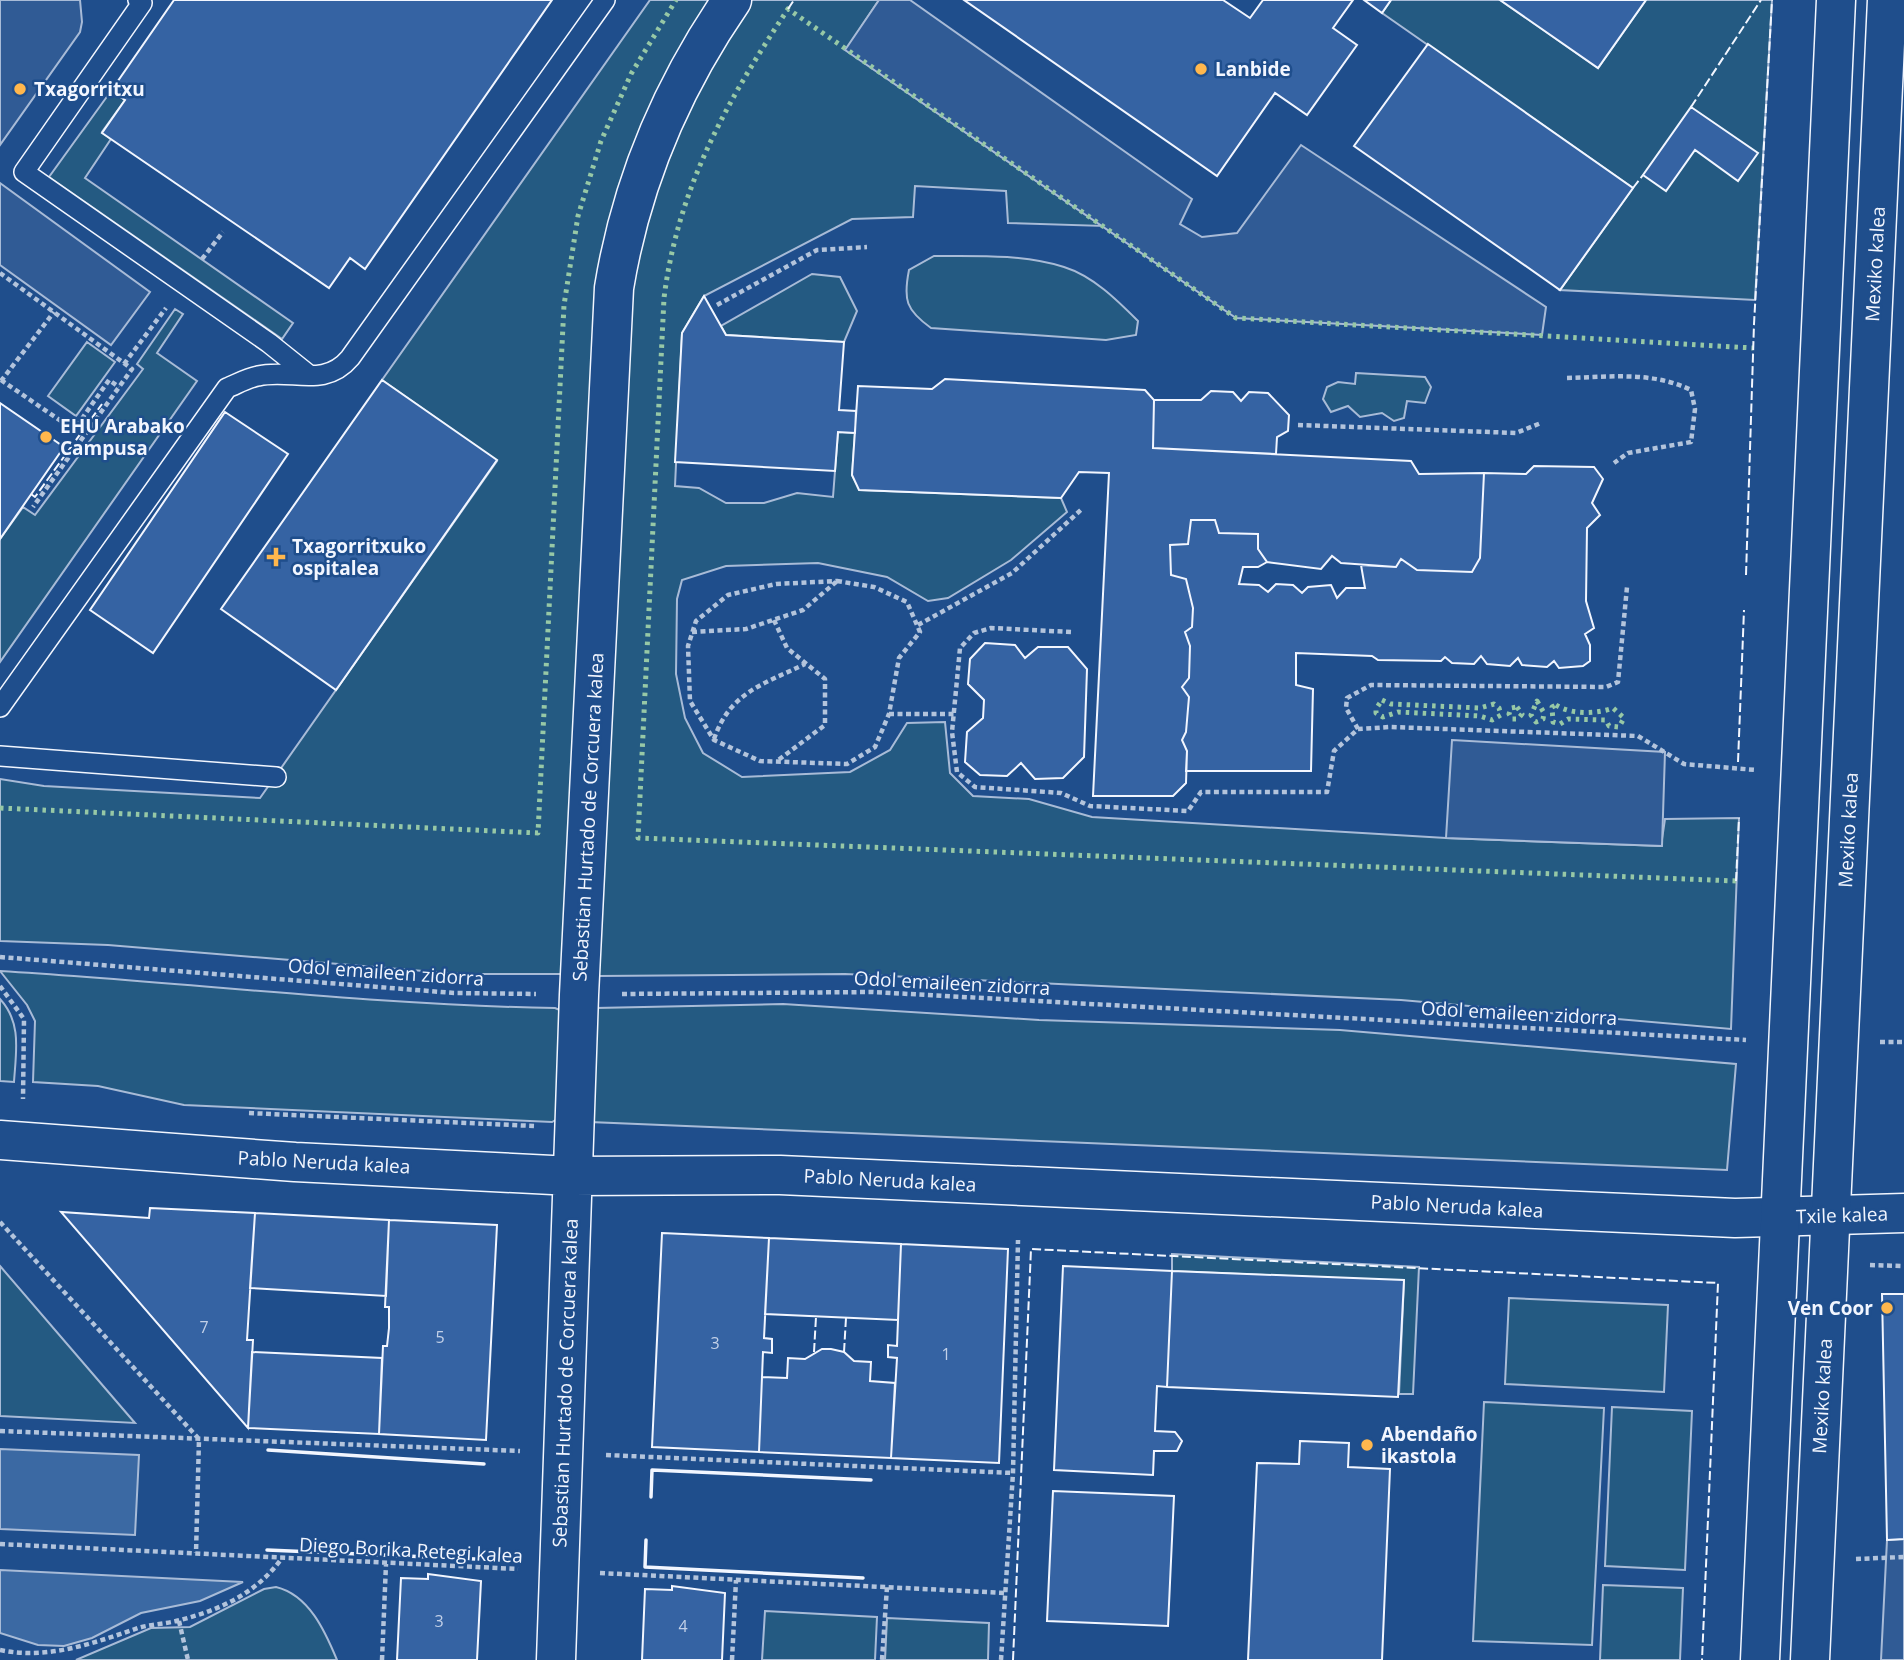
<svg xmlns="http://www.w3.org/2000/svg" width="1904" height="1660" viewBox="0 0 1904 1660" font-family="'Open Sans',sans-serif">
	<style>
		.green { fill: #245a82; stroke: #a8bbd7; stroke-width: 2 }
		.parking { fill: #305b95; stroke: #a8bbd7; stroke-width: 2 }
		.water { fill: #3b69a3; stroke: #a8bbd7; stroke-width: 2 }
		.building { fill: #3563a3; stroke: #f2f6ff; stroke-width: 2 }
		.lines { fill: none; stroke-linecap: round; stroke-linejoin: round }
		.lane-casing { stroke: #f2f6ff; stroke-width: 22 }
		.street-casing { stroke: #f2f6ff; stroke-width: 41 }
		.secondary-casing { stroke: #f2f6ff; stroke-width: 41 }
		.path { stroke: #b3c4dc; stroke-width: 4.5; stroke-dasharray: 5 3.5; stroke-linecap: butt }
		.lane { stroke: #1f4e8c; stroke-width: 19 }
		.street { stroke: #1f4e8c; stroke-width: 38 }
		.secondary { stroke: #1f4e8c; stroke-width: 38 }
		.hedge { stroke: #97c8a6; stroke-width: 5; stroke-dasharray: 3.5 5; stroke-linecap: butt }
		.fence { stroke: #f2f6ff; stroke-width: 2; stroke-dasharray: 9 3.5; stroke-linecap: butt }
		.wall { stroke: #f2f6ff; stroke-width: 3.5 }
		.poi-dot { fill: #ffb74d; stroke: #1f4e8c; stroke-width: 2.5 }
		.labels { text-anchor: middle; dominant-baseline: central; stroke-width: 5; stroke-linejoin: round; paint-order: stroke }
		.number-label { font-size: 16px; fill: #c3d1e8 }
		.poi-label { font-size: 19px; font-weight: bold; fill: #f2f6ff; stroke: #1f4e8c; text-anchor: start }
		.street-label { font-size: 19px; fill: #f2f6ff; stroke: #1f4e8c }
	</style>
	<rect width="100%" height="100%" fill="#1f4e8c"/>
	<path class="green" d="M650,0H717L641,142L564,974H460L108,945L0,941V779L44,786L260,798L497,461L382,380Z
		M751,0H879L846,50L1103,226L1008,223L1006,191L915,186L913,217L852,219L704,296L682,333L675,486L699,488L726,503H764L797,493L833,497L838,432L855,433L852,475L860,490L1061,498L1067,512L1011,560L948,598L928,601L887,577L818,563L726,566L682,580L677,599L676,674L685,718L703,753L742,777L850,772L890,750L907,723L945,722L950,773L973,796L1029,799L1092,817L1446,838L1661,846L1665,819L1739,818L1731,1029L1401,1000L845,974L598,976L634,253L685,108Z
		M1391,0H1500L1598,68L1646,0H1772L1755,300L1560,290L1633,188L1382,13Z
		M111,91L125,100L102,132L111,139L85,178L293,323L282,339L49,177Z
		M934,256C976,256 1023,254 1064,267C1093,276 1117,300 1138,321L1136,335L1106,340L931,328C906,310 903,300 909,270Z
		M812,274L840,277L857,311L844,342L726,335L721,326Z
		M175,309L183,314L157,353L197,381L0,662V539L23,507L35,515L143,369L137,364Z
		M87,342L115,362L76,416L48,396Z
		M1356,373L1425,377L1431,387L1425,403L1407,401L1404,418L1394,421L1382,413L1360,417L1348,406L1331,412L1323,399L1327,387L1338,382L1355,384Z
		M0,971C185,982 370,1005 555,1008L562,1011L559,1118L552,1122L184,1105L98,1086L33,1082L35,1021L27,1005Z
		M0,999C22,1023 16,1051 14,1082L0,1081Z
		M783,1004L1039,1020L1340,1030L1736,1064L1727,1170L590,1122L596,1008Z
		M1172,1254L1419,1267L1413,1394H1399L1404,1281L1172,1271Z
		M0,1266L135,1423L0,1416Z
		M1509,1298L1668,1305L1664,1392L1505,1384Z
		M1484,1402L1604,1408L1592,1645L1473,1641Z
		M1612,1407L1692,1411L1685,1570L1605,1566Z
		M1603,1585L1683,1588L1680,1660H1600Z
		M276,1587C309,1595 325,1631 337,1660H76L151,1628L190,1627L264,1589Z
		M765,1611L877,1617L875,1660H762Z
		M887,1618L989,1623L988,1660H885Z"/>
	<path class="parking" d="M0,0H80L82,22L80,32L0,145Z
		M879,0H910L1192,199L1180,224L1202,237L1237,233L1301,145L1546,307L1542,335L1236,318L845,50Z
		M0,183L150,292L111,345L0,265Z
		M1452,740L1665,752L1662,846L1446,838Z
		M1904,1539V1660H1881L1887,1540Z"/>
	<path class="water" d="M0,1449L139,1455L135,1535L0,1529Z
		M0,1570L243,1582L200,1601L141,1613L92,1638L64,1646L38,1645L0,1633Z"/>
	<path class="building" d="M174,0H552L365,269L350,258L329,288L102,133L125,100L111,91Z
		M964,0H1223L1250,18L1263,0H1353L1333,28L1357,45L1307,115L1275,93L1217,176Z
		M1364,0H1391L1382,13Z
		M1500,0H1646L1598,68Z
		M1428,44L1633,188L1560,290L1354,146Z
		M1691,107L1758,153L1738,181L1695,150L1666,191L1643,175Z
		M704,296L726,335L844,342L839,410L856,411L855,433L838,432L835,471L675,462L682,333Z
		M945,379L1145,390L1154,400L1153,448L1411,461L1419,474L1484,473L1480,558L1472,572L1417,570L1401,559L1396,567L1341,563L1332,556L1321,569L1267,562L1258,549V534L1219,533L1215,520H1191L1188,544L1170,545L1171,575L1186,579L1193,608L1192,627L1185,632L1190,646L1189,678L1182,687L1189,697L1186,732L1182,740L1187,751L1186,783L1173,796H1093L1109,473L1079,472L1061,498L859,490L852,475L858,386L932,389Z
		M382,380L497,460L336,690L221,609Z
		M1211,391L1233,392L1241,401L1249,392L1268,393L1289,415L1288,431L1277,437L1276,454L1153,448L1154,400H1201Z
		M0,403L64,447L0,539Z
		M225,412L288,454L153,653L90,610Z
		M1534,466L1594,467L1603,479L1592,503L1600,515L1587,528L1586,601L1594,628L1585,634L1590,645V661L1583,666L1559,668L1554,661L1547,667L1522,665L1518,658L1510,666L1487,664L1481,656L1474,664L1452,663L1445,657L1441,661L1378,660L1372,656L1296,653V685L1313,689L1311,771H1186L1187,751L1182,740L1186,732L1189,697L1182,687L1189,678L1190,646L1185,632L1192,627L1193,608L1186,579L1171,575L1170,545L1188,544L1191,520H1215L1219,533L1258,534V549L1267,562L1258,567H1243L1239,584L1259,585L1268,592L1276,584L1293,585L1302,593L1308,587L1331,585L1337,598L1346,588H1365L1361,565L1396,567L1401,559L1417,570L1472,572L1480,558L1484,473L1526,474Z
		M985,643L1015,645L1025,658L1038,647H1068L1087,669L1084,757L1063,778L1035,779L1021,763L1007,776L980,775L965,762L967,732L983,718L984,700L968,684L970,659Z
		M150,1208L255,1213L247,1340H253L248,1428L61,1212L149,1218Z
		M255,1213L389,1220L386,1296L250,1288Z
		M389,1220L497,1225L486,1440L379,1434L383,1346H387L389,1328V1307H385Z
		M662,1233L769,1238L764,1338L772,1339V1353L763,1352L759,1452L652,1447Z
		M769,1238L901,1244L898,1320L765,1314Z
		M901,1244L1008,1249L999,1463L891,1458L897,1358L888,1357V1345L897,1346Z
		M1063,1266L1172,1271L1167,1387L1157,1386L1155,1431L1175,1432L1182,1441L1177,1451H1154L1153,1475L1054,1470Z
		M1172,1271L1404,1280L1398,1397L1167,1387Z
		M1882,1294H1904V1539L1887,1540Z
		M822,1349H831L844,1352L854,1361L871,1362L870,1381L895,1383L891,1458L759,1452L762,1377L787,1378L788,1358L805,1359Z
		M252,1352L382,1358L379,1434L248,1428Z
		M1300,1441L1349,1443L1348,1467L1390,1469L1382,1660H1248L1257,1463L1299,1464Z
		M1053,1491L1174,1496L1168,1626L1047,1621Z
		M428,1574L481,1581L477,1660H397L401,1578L428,1579Z
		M672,1586L725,1593L722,1660H642L645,1589L672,1590Z"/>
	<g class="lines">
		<g class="lane-casing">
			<path id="lane" d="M138,0L142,3L24,172L269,343L309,375
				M0,707L227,388C237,384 247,378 258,376C291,368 324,389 350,358L605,0
				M0,756L276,777"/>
		</g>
		<g class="street-casing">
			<path id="street" d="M0,1140L295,1162L572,1176L780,1175L1735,1218L1904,1213
				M556,1660L579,995L614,288C631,184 672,87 732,0"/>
		</g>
		<g class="secondary-casing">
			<path id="secondary" d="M1760,1660L1836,0
				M1810,1660L1887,0"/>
		</g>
		<path class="path" d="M202,259L223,232
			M0,273L132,369L33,507
			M717,305L817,250L867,247
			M124,364L166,308
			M1567,378C1609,377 1652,371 1691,390L1695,409L1691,442L1628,453L1614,463
			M1,380L74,430L109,380L119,387
			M1,381L54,312
			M1298,425L1516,433L1541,423
			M837,581L874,587L907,602L920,632L899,658L889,714L875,747L847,764L760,761L714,740L690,701L688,646L696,621L728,595L776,584Z
			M774,620L787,648L825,679V725L777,761
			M918,625L1012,573L1083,508
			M692,632L746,629L803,610L836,582
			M1071,632L991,628L974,633L960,648L952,732L957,772L975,787L1061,793L1090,806L1188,811L1201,792H1327L1334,751L1358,729L1390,727L1638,736L1684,764L1756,770
			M889,714H954
			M1358,729L1346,708L1347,698L1371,685L1606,687L1618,682L1627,587
			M714,739C730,692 764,684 805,664
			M0,957L454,993L536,994
			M0,986L24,1019L23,1099
			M622,994L873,992L1746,1040
			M1880,1042H1904
			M249,1113L534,1126
			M0,1222L199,1439L196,1553
			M1870,1265L1904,1266
			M0,1431L520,1451
			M606,1455L1013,1473
			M0,1544L518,1569
			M1856,1559L1904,1557
			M600,1573L1005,1593
			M179,1621L188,1660
			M0,1650C48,1660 94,1643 138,1628C151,1624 166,1624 180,1620C220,1610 257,1593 282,1558
			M382,1660L386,1564
			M732,1660L736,1580
			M882,1660L887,1587
			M1001,1660L1013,1473L1018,1240"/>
		<use href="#lane" class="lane"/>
		<use href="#street" class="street"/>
		<use href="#secondary" class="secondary"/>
		<path class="hedge" d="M1382,700L1391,704L1480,708L1494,704L1499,708L1501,715L1492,720L1480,716L1398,712L1383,717L1376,713V709Z
			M1537,701L1544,713L1543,719L1536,722L1531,715Z
			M1556,705C1571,715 1597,714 1613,708L1624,718L1619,727L1609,726L1606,720L1568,719L1560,724L1553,722L1552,707Z
			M1517,707L1522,714L1518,719H1512L1509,714L1511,708Z
			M0,808L538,833L564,305L578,216L601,141L631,74L676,0
			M1736,881L638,838L664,298C678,187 727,101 788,9L1236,318L1753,348"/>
		<path class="fence" d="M788,9L794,0
			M1691,107L1761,0
			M1633,188L1643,175
			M31,494L35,497L102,404
			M1746,575L1754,324L1772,0
			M1738,762L1744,610
			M1736,881L1739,818
			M814,1352L816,1317
			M844,1352L846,1318
			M1013,1660L1031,1249L1718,1283L1702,1660"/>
		<path class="wall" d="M268,1450L484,1464
			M651,1497L652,1470L871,1480
			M646,1540L645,1567L863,1578
			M267,1550L475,1559"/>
	</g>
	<g class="poi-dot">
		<circle cx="1201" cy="69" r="7"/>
		<circle cx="20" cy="89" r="7"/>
		<circle cx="46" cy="437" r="7"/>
		<path d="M272.5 546.5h7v7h7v7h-7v7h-7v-7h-7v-7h7z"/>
		<circle cx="1887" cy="1308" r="7"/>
		<circle cx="1367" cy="1445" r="7"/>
	</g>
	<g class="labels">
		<g class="number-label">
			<text x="204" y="1327">7</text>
			<text x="440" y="1337">5</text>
			<text x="715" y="1343">3</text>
			<text x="946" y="1354">1</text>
			<text x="439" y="1621">3</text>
			<text x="683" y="1626">4</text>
		</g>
		<g class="poi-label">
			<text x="1215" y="69">Lanbide</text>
			<text x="34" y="89">Txagorritxu</text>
			<text x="60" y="426">EHU Arabako<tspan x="60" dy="22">Campusa</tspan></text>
			<text x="292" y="546">Txagorritxuko<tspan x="292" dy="22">ospitalea</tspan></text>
			<text x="1873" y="1308" text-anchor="end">Ven Coor</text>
			<text x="1381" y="1434">Abendaño<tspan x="1381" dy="22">ikastola</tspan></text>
		</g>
		<g class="street-label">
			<text transform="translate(1875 264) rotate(-87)">Mexiko kalea</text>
			<text transform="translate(588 817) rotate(-87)">Sebastian Hurtado de Corcuera kalea</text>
			<text transform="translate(1848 830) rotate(-87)">Mexiko kalea</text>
			<text transform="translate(386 972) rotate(4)">Odol emaileen zidorra</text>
			<text transform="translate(952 983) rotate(3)">Odol emaileen zidorra</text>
			<text transform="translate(1519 1013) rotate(3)">Odol emaileen zidorra</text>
			<text transform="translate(324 1162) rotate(3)">Pablo Neruda kalea</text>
			<text transform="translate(890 1180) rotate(3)">Pablo Neruda kalea</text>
			<text transform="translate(1457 1206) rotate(3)">Pablo Neruda kalea</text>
			<text transform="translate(1842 1215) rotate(-2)">Txile kalea</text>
			<text transform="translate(565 1383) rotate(-88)">Sebastian Hurtado de Corcuera kalea</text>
			<text transform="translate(1822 1396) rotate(-87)">Mexiko kalea</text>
			<text transform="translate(411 1550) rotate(3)">Diego Borika Retegi kalea</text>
		</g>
	</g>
</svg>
